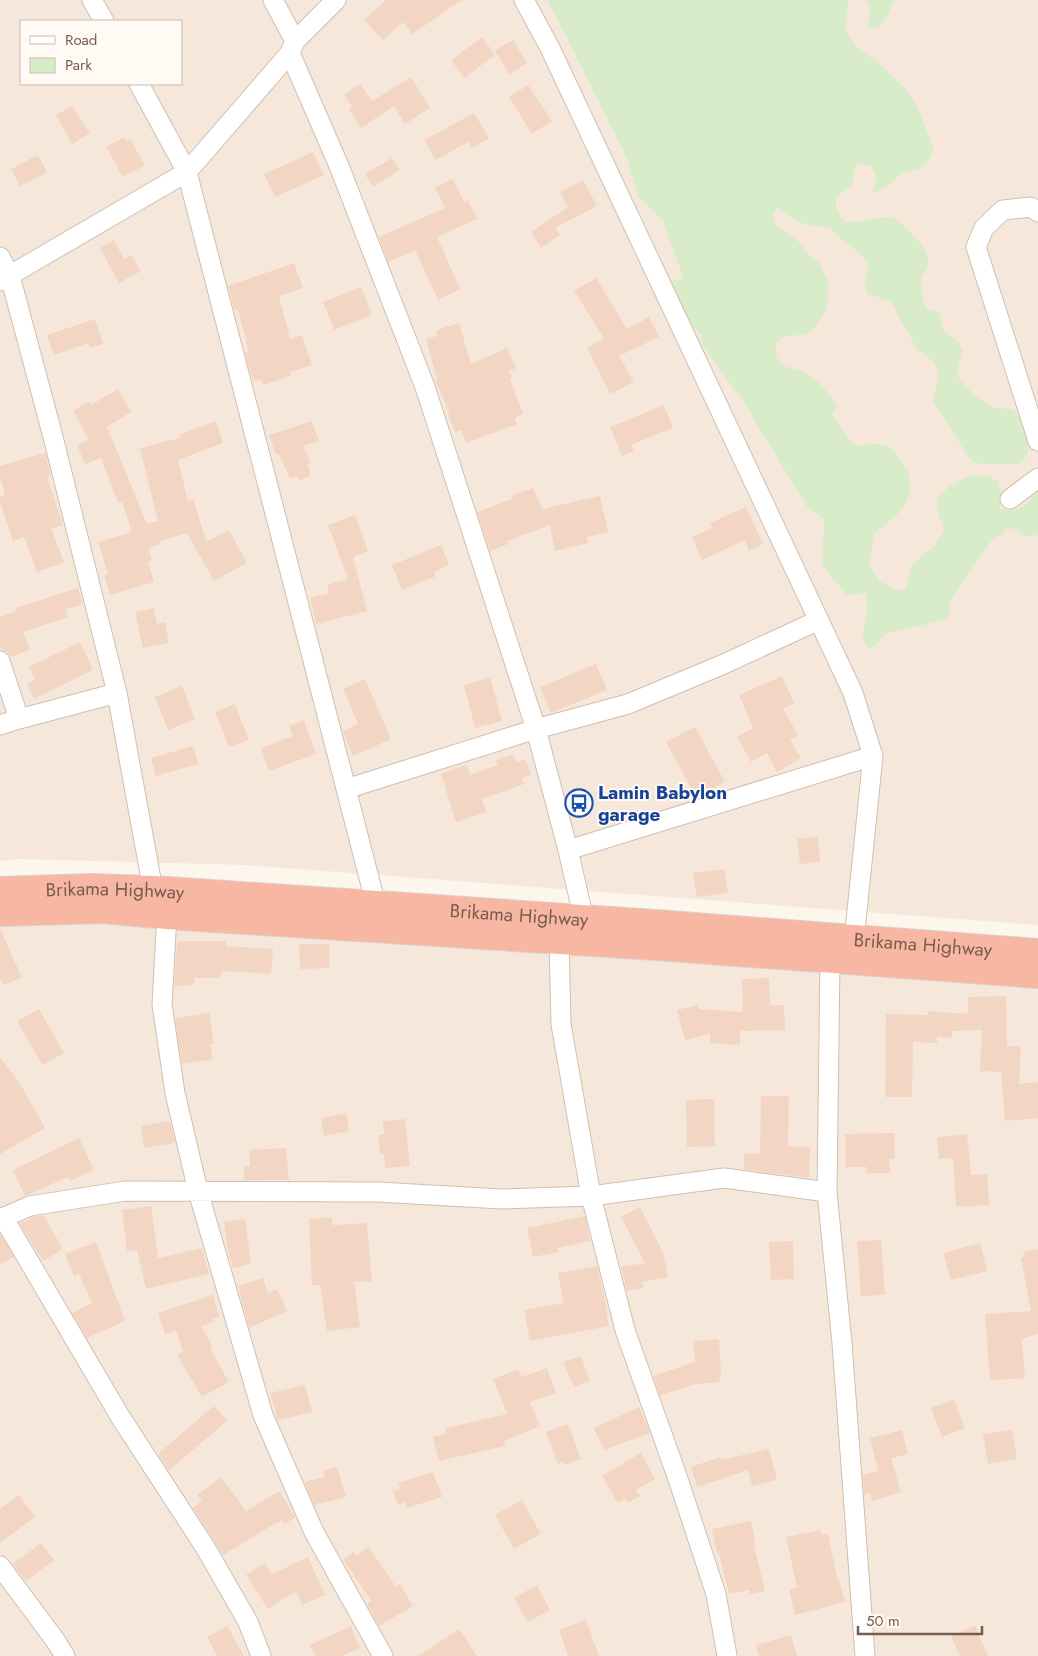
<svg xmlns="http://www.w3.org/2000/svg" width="1038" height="1656" viewBox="0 0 1038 1656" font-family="Jost,sans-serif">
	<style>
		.residential { fill: #f5e8da; fill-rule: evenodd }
		.green { fill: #d8ecc9 }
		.building { fill: #f3d5c3 }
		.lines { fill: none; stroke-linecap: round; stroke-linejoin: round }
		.street-casing { stroke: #d1beb0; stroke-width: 21 }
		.highway-casing { stroke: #dad1cd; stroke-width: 30 }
		.street { stroke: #fff; stroke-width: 19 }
		.highway { stroke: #f7b7a3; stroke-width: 28 }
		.labels { text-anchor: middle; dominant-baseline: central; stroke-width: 4; stroke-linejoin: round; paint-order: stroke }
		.transit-label { font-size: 19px; font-weight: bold; fill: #164399; stroke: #fffaf3; text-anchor: start }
		.street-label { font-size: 19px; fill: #7a5c4d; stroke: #fffaf3 }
	</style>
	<rect width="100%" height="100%" fill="#fdf6ec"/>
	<path class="residential" d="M0,0H1038V925L244,865L18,859L0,861ZM21,21H181V84H21Z
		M109,919L1038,982V1656H0V921Z"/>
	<path class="green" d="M547,0H849L845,30L857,48L879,63L906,90L917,106L934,149L930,158L923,167L900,175L886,188L867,194L875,187L876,175L871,166L862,164L854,167L852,186L836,197V207L845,222C852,221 858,222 865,221C873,220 882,216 891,217C898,218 904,227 909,231C917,239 927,248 928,260C929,268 925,271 922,277C918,288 922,302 929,310L939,311L943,330L959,342L963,351L957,369L959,378L971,392L993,408L1012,409L1019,415L1028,431L1031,441L1026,457L1020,464H981L971,461L932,400L938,381V371L934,362L917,349L890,301L868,294L864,285L869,265C859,249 841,242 829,227C802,227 798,222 777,208L773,216L776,225L798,241L810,256L818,261L827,280L829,288L827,307L818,324L812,331L803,335L784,336L776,343C773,374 793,364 808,374C821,382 829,394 837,406L832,415L849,440L856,446L875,444L885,445L893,449L909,472L910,493L903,509L874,534L869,564L879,581L897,590L906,588L911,567L925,553L933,548L944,531C943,521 935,512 937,501C940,489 967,475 979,475C986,475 992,478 998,481C1001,490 999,498 1000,508C1017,514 1029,505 1038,490V535L1025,537L1016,530L1007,527L1001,535L992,540L950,601L949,616L941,621L887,633L869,650L862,636L867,614V593L847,595L822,565L824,520L807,507L746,406L702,344L701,334L685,322L668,280H684L663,221L639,198L627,158L565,34Z
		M867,0H896C886,11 891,19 877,28L868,27L870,7Z"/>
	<path class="building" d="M386,0H462L412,34L403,22L383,40L364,20Z
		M482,37L495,55L464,78L451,60Z
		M513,40L527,63L509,74L495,50Z
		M411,77L430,108L405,124L394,106L361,128L349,110L352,107L344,95L360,84L372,101Z
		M528,85L552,121L532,134L509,97Z
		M72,106L90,133L72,144L56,115Z
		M474,113L489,138L472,148L468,142L436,160L424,140Z
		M124,137L126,141L130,139L145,165L123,177L106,147Z
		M313,152L324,175L275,197L264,174Z
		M38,155L47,172L20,186L11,169Z
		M392,158L400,170L373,187L365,174Z
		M453,179L464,202L468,200L477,219L437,237L460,289L438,300L415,250L388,262L379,237L445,208L435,187Z
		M583,180L597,206L555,228L560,235L541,248L531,232L568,207L560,192Z
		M114,240L124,259L131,255L141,271L119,283L100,248Z
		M294,263L303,288L279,296L290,339L302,335L312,365L290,372L291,376L263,385L261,379L253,381L245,353L249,352L238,310L235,311L228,286Z
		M596,278L627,329L649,317L659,337L619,356L634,382L610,394L587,348L604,338L574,291Z
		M361,287L372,315L334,330L323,302Z
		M95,319L103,344L90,348L88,343L54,355L47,335Z
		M459,323L471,364L507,348L516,368L509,371L512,377L510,379L523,414L515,418L517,424L466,443L461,430L455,432L448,415L450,414L435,380L437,379L426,339L437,336L436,330Z
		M118,389L131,412L107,427L147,524L158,521L140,448L180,438L179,435L216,421L223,443L178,460L188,501L194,500L206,542L229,530L247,563L214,581L187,533L159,541L160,544L148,548L152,560L148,562L154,582L110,595L104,575L108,574L98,542L132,532L122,502L118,503L101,458L85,464L77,445L89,440L73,411L89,402L91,405Z
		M664,405L673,428L631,445L634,451L622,456L610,427Z
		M312,421L319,441L303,446L311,463L307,464L311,475L299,481L297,476L290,479L279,454L276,455L269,435Z
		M45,453L51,476L47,477L63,525L51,529L64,562L37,572L24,537L13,541L0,502V497L5,495L0,477V466Z
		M533,488L542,509L600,496L608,532L587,537L588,543L555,551L550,525L507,541L508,544L490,551L477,512L512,499L511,496Z
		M746,507L763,544L749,551L745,540L702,560L692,537L712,528L710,523Z
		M355,515L368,551L353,557L367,611L316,624L310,598L329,593L327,585L348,579L328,525Z
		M441,545L449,565L434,572L436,576L402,590L392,565Z
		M78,588L83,604L66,609L68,617L23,632L30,650L10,657L7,652L2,650L0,644V617L17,611L16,608Z
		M154,608L157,624L165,622L169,643L143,648L135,612Z
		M80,642L93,670L34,699L27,684L35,680L29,667Z
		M596,664L607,690L551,713L540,687Z
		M782,676L794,703L783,709L798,735L790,740L801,758L777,772L767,753L751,762L737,737L753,728L739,695Z
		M490,678L502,721L475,728L464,685Z
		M365,679L391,739L353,756L343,731L358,724L343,689Z
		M182,686L195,719L168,730L155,697Z
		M235,704L249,740L229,747L215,712Z
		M304,720L316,754L269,771L261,748L293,736L289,726Z
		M695,727L725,782L696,797L666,742Z
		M193,746L198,764L156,776L151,758Z
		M513,754L516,762L525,759L531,775L522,778L524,784L482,799L486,812L456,822L441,774L467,765L470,775L498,765L496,760Z
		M818,837L820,862L800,864L797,839Z
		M724,869L728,893L697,897L693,873Z
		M0,928L22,978L3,985L0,977Z
		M187,941H226V946L273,949L271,974L221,971V978H194V985L174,986L177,942Z
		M299,944H329V968L300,969Z
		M769,978L770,1005H784L785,1030L740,1031V1045L710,1043V1034L685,1040L677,1010L698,1005L699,1009L743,1012L742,979Z
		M1006,996L1007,1046H1021L1019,1084L1038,1082V1118L1005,1121L1001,1072L980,1071L982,1030L952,1031V1038L937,1037V1043L913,1042L912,1097H885L886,1014L928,1015V1011L968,1014V997Z
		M39,1009L64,1053L42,1065L17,1021Z
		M209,1013L214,1044H210L213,1059L182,1064L175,1018Z
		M0,1057L19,1082L45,1128L0,1154Z
		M761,1096H789L788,1146L810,1147L809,1178L744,1169V1153L760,1154Z
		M714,1099L715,1146L687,1147L686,1100Z
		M346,1113L349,1131L324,1136L321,1118Z
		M405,1119L410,1166L385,1168L384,1154H380L378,1135L384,1134L383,1121Z
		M170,1121L175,1143L144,1148L141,1126Z
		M895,1133V1159H889L890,1173H867V1167H846L845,1134Z
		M967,1134L971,1175L987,1174L989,1205L956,1207L953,1158L939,1159L937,1137Z
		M79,1138L94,1170L70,1181L68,1177L25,1196L13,1170Z
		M286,1148L289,1180H244V1166H250L249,1150Z
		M151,1206L158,1258L202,1248L209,1274L146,1289L137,1250L127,1251L122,1210Z
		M640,1207L663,1252L668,1277L642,1282L643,1288L627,1291L621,1267L645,1263L621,1217Z
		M43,1215L63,1249L43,1261L20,1224L33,1217Z
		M585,1216L590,1241L557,1248L558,1252L533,1257L527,1228Z
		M332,1217V1225L367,1223L372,1281L354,1282L360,1327L327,1331L320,1285H312L309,1219Z
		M245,1219L251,1264L233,1268L228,1250L224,1222Z
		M1,1235L14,1257L0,1264V1236Z
		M881,1240L885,1295L861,1296L857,1241Z
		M793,1241L794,1279L771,1280L769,1242Z
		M96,1242L125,1321L87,1338L72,1313L92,1303L79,1274L74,1276L65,1254Z
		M980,1243L987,1271L951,1280L943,1253Z
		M1038,1249V1334L1022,1339L1025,1378L990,1380L985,1314L1031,1311L1021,1258L1024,1257L1023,1252Z
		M597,1266L604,1295L609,1326L530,1341L524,1310L564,1303L558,1273Z
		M263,1278L268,1293L277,1289L287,1311L249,1328L238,1286Z
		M213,1295L219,1317L212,1319L213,1322L201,1326L213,1347L210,1348L229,1382L202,1397L177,1355L183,1352L176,1330L165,1334L158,1313Z
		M719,1339L721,1375H719L720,1382L696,1384L660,1395L653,1376L695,1362L693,1341Z
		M581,1356L590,1381L574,1387L563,1362Z
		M547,1368L556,1393L530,1402L540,1426L504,1441L505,1446L439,1461L433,1437L446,1434L445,1428L507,1414L493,1379L518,1369L521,1377Z
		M305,1385L312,1412L278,1420L270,1393Z
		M954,1400L965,1428L942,1437L931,1408Z
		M214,1406L227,1421L169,1470L158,1454Z
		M639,1407L650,1433L604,1450L594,1428Z
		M568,1424L581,1459L564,1465L563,1462L558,1464L546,1432Z
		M902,1430L908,1454L891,1458L901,1492L872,1501L870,1493L864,1495L863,1475L878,1471L870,1438Z
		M1012,1430L1017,1459L988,1464L983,1434Z
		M769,1449L777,1480L752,1486L748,1470L697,1487L691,1467L720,1457L721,1460Z
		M641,1453L655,1479L636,1490L640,1496L628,1503L625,1499L618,1503L602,1476Z
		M337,1467L346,1497L314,1505L305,1482L325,1477L324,1470Z
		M433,1472L442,1497L407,1508L405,1502L398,1505L393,1491L400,1489L398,1483Z
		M221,1477L246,1511L280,1491L295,1518L284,1524L282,1520L269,1527L223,1555L193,1508L202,1501L197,1495Z
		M19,1495L35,1517L0,1543V1509Z
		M522,1500L541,1534L514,1549L495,1515Z
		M751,1521L756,1546H754L765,1591L750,1594L749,1590L729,1594L719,1553L717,1554L712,1529Z
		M821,1530L822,1535L828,1534L837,1577H838L845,1602L795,1615L789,1590L797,1587L786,1537Z
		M41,1543L54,1560L26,1581L13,1564Z
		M369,1547L396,1587L400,1584L413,1606L379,1626L367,1604L371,1601L343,1559L354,1552L356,1556Z
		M308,1557L325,1595L302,1605L296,1591L268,1609L246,1575L265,1563L272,1574Z
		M537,1585L550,1610L528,1622L514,1598Z
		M586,1620L599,1656H568L559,1630Z
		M227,1626L244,1656H217L207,1637Z
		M351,1626L360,1648L342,1656H315L310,1645Z
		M975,1626L988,1656H960L951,1636Z
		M459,1629L477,1656H418Z
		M791,1635L797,1656H759L756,1645Z"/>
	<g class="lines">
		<g class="street-casing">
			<path id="street" d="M92,0L104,21
				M273,0L295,41
				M524,0L550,48L853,693L873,756L854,940
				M290,53L339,166L425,387L536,729L568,850L586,928
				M139,84L187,172L376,905
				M1038,212L1031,207L1003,210L984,228L976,247L1038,441
				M0,257L10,276L52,433L117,693L153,890
				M0,281L187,172L290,53L295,41L336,0
				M1010,499L1038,478
				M0,661L19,719L0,725
				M19,719L117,693
				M346,789L536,729L628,704L724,664L819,620
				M568,850L873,756
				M167,915L162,1004L175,1093L198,1191L263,1415L314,1532L383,1656
				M559,940L561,1024L591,1196L625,1330L678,1479L716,1594L727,1656
				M830,959L827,1192L842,1343L865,1656
				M3,1217L121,1418L205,1547L248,1622L261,1656
				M0,1219L30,1206L125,1191L378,1192L502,1199L591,1196L724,1178L827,1192
				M0,1566L55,1640L65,1656"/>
		</g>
		<g class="highway-casing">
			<g id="highway">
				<path id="s1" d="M0,891L90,888L153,890L656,924L1038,953"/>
				<path d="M0,912L104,909L167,915L656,946L1038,974"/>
			</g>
		</g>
		<use href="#street" class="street"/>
		<use href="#highway" class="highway"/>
	</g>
	<defs>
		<g id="bus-ring" transform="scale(1.4375)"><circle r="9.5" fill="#fffaf3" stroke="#1a4fb4" stroke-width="1.5"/><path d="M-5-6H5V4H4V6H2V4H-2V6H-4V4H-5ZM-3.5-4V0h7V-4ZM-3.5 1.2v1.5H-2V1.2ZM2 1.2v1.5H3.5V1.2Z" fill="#1a4fb4"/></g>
	</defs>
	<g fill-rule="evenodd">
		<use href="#bus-ring" x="579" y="803"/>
	</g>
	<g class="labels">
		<g class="transit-label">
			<text x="598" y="792">Lamin Babylon<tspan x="598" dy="22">garage</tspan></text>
		</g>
		<g class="street-label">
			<text stroke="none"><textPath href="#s1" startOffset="115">Brikama Highway</textPath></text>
			<text stroke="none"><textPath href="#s1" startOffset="520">Brikama Highway</textPath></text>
			<text stroke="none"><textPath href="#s1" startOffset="925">Brikama Highway</textPath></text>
		</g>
	</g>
	<rect x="20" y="20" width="162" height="65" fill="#fffaf3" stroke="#cabbb1"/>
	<rect x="30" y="36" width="25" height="8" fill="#ffffff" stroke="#cabbb1"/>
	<text x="65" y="45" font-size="15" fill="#7a5c4d">Road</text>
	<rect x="30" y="58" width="25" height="15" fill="#d8ecc9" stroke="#cabbb1"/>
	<text x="65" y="70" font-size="15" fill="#7a5c4d">Park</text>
	<path d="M858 1626v8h124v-8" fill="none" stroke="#7a5c4d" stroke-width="2.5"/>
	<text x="866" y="1626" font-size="15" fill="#7a5c4d" stroke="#fffaf3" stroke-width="4" paint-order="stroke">50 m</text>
</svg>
